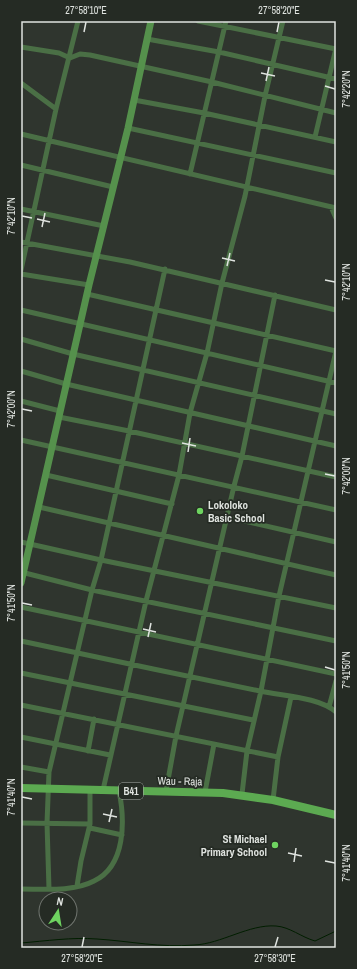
<svg xmlns="http://www.w3.org/2000/svg" width="357" height="969" viewBox="0 0 357 969" font-family="'Archivo Narrow',sans-serif">
	<style>
		.lines { fill: none; stroke-linecap: round; stroke-linejoin: round }
		.stream { stroke: #011e00; stroke-width: 1 }
		.street { stroke: #4a6f45; stroke-width: 5 }
		.secondary { stroke: #55914c; stroke-width: 7 }
		.primary { stroke: #5caa51; stroke-width: 8 }
		.ticks { fill: none; stroke: #e0e4e0; stroke-width: 1.5 }
		.poi-dot { fill: #6ed360; stroke: #252b24; stroke-width: 1.5 }
		.labels { text-anchor: middle; dominant-baseline: central; stroke-width: 3.5; stroke-linejoin: round; paint-order: stroke }
		.shield { fill: #252b24; stroke: #a8aca8; stroke-width: 1 }
		.shield-label { font-size: 10px; font-weight: bold; fill: #e0e4e0 }
		.poi-label { font-size: 11px; font-weight: bold; fill: #e0e4e0; stroke: #252b24; text-anchor: start }
		.street-label { font-size: 11px; fill: #e0e4e0; stroke: #252b24 }
		.neatline { fill: none; stroke: #e0e4e0; stroke-width: 1.5 }
		.ticks-label { font-size: 10px; text-anchor: middle; fill: #e0e4e0 }
	</style>
	<rect width="100%" height="100%" fill="#2f352e"/>
	<g class="lines">
		<path class="stream" d="M21,943C46,941 72,937 97,939C129,941 161,948 194,945C221,944 249,924 276,926C290,927 301,937 315,941L336,931"/>
		<path class="street" d="M198,21L336,49
			M147,39L219,52L336,79
			M21,47L59,53L70,58L80,54L90,55L212,82L336,113
			M21,83L56,109
			M134,100L204,113L336,142
			M128,128L336,173
			M21,134L336,208
			M315,137L336,48
			M21,165L113,187
			M190,174L226,21
			M331,207L336,218
			M21,209L104,226
			M21,242L130,262L336,310
			M21,270L56,109L78,21
			M21,274L89,285
			M87,294L336,351
			M21,310L336,383
			M21,339L73,354L336,414
			M21,371L66,384L336,446
			M21,401L60,411
			M59,417L129,431L336,477
			M21,440L336,510
			M46,475L172,504
			M39,507L336,575
			M227,517L336,542
			M21,542L101,560L336,608
			M21,572L92,590L336,641
			M21,607L336,674
			M21,641C101,658 180,675 260,691C282,696 319,697 336,712
			M21,673L253,720
			M21,705L278,757
			M329,707L336,681
			M21,737L110,755
			M88,751L94,719
			M21,767L49,772
			M103,790L146,601L179,475L190,413L207,353L222,283L245,196L265,96L283,21
			M166,791L176,736L234,486L242,456L275,295
			M205,792L214,744
			M242,794L247,751L261,691L279,596L336,351
			M273,800L278,757L291,697
			M21,823L90,824
			M90,828L122,835
			M77,886L81,861L90,824V790
			M21,889C44,889 73,892 94,881C126,866 125,820 119,791
			M49,889L47,823L49,772L92,590L101,560L165,269"/>
		<path class="secondary" d="M21,583L89,285L128,128L151,21"/>
		<path class="primary" d="M21,788L223,793L273,800L336,815"/>
	</g>
	<path class="ticks" d="M84,32L86,22M277,32L279,22M261,73L275,76M266,81L269,67M325,86L335,89M22,216L32,218M37,219L50,222M42,227L45,213M222,258L235,261M227,266L230,253M325,280L335,282M22,409L32,411M182,443L196,446M188,452L190,438M325,474L335,476M22,603L32,605M143,629L156,632M148,637L151,623M325,667L335,670M22,797L32,799M103,814L117,817M109,822L112,809M288,853L302,856M325,861L335,863M294,862L296,848M82,947L84,937M275,947L278,937"/>
	<g class="poi-dot">
		<circle cx="200" cy="511" r="4"/>
		<circle cx="275" cy="845" r="4"/>
	</g>
	<g class="labels">
		<rect class="shield" x="119" y="783" width="24" height="16" rx="3"/>
		<g class="shield-label">
			<text x="131" y="791">B41</text>
		</g>
		<g class="poi-label">
			<text x="208" y="505">Lokoloko<tspan x="208" dy="13">Basic School</tspan></text>
			<text x="267" y="839" text-anchor="end">St Michael<tspan x="267" dy="13">Primary School</tspan></text>
		</g>
		<g class="street-label">
			<text transform="translate(180 781) rotate(1)">Wau - Raja</text>
		</g>
	</g>
	<rect width="357" height="969" fill="none" stroke="#252b24" stroke-width="44"/>
	<g transform="translate(58 911) rotate(12)"><circle r="19" fill="#252b24" stroke="#70756f"/>
	<path d="M0-3L7 15L0 10L-7 15Z" fill="#6ed360"/>
	<text y="-6" font-size="11" font-weight="bold" text-anchor="middle" fill="#e0e4e0">N</text>
	</g>
	<rect x="22" y="22" width="313" height="925" class="neatline"/>
	<g class="ticks-label">
		<text x="86" y="14">27°58'10"E</text>
		<text x="279" y="14">27°58'20"E</text>
		<text transform="translate(346 89) rotate(-90)" y="4">7°42'20"N</text>
		<text transform="translate(11 216) rotate(-90)" y="4">7°42'10"N</text>
		<text transform="translate(346 282) rotate(-90)" y="4">7°42'10"N</text>
		<text transform="translate(11 409) rotate(-90)" y="4">7°42'00"N</text>
		<text transform="translate(346 476) rotate(-90)" y="4">7°42'00"N</text>
		<text transform="translate(11 603) rotate(-90)" y="4">7°41'50"N</text>
		<text transform="translate(346 670) rotate(-90)" y="4">7°41'50"N</text>
		<text transform="translate(11 797) rotate(-90)" y="4">7°41'40"N</text>
		<text transform="translate(346 863) rotate(-90)" y="4">7°41'40"N</text>
		<text x="82" y="962">27°58'20"E</text>
		<text x="275" y="962">27°58'30"E</text>
	</g>
</svg>
